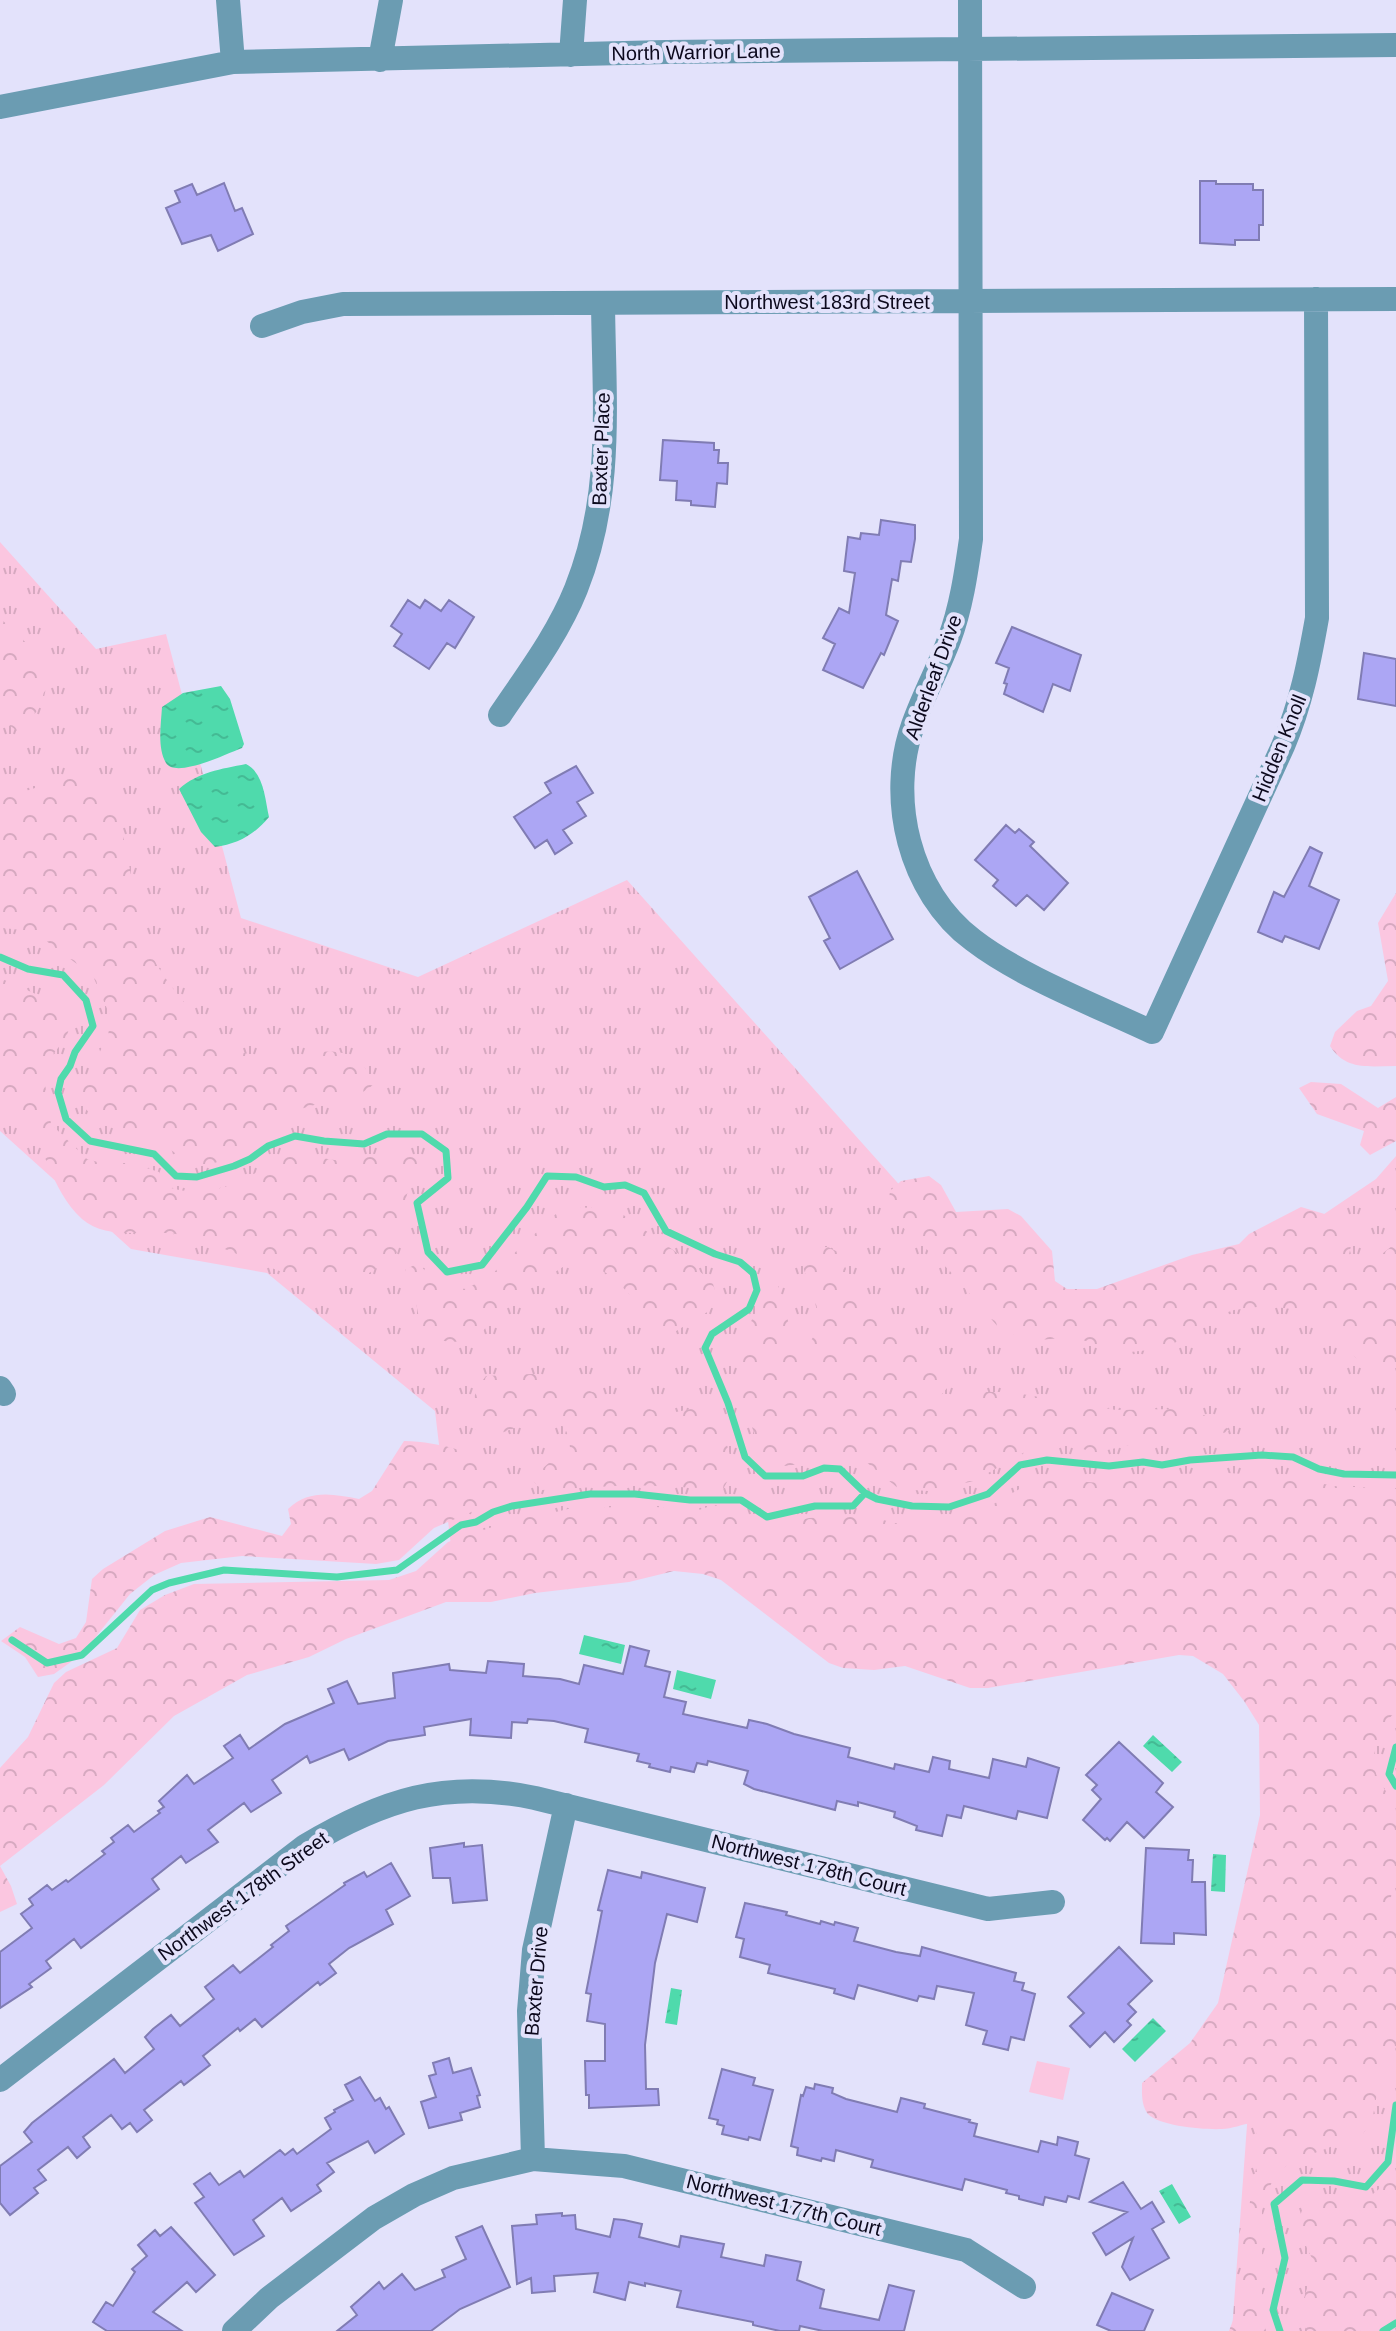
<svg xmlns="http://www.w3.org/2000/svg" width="1396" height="2331" viewBox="0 0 1396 2331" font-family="Arial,sans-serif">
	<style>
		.grass { fill: url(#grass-tufts) }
		.forest { fill: url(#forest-crowns) }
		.pitch { fill: #fbc6e0 }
		.water { fill: url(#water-ripples) }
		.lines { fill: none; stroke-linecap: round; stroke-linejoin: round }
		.stream { stroke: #4fdaac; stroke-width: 7 }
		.building { fill: #aca6f4; stroke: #807cb3; stroke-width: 2 }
		.minor { stroke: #6b9cb2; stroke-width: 24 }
		.labels { text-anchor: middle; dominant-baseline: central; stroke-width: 8; stroke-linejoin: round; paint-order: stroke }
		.street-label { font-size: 20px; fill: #0c091d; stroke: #e3e2fb }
	</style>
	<defs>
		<pattern id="grass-tufts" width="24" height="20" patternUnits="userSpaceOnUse" patternTransform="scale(2)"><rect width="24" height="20" fill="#fbc6e0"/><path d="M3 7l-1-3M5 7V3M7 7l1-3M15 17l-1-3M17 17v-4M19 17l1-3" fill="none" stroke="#d6a9c0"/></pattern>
		<pattern id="forest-crowns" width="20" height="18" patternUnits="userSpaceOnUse" patternTransform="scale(2)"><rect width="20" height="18" fill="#fbc6e0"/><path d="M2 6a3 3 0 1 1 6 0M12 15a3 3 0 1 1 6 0" fill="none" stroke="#d6a9c0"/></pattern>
		<pattern id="water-ripples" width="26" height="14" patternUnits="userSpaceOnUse" patternTransform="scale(2)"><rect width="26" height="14" fill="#4fdaac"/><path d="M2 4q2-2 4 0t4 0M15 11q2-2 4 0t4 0" fill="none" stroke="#44ba94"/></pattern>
	</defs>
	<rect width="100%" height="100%" fill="#e3e2fb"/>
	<path class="grass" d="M0,542L96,649L166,634L241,918L418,977L627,880L1022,1322L1290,1237L1376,1179L1396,1156V2331H1232L1284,1617L451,1546L435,1411L267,1273L131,1249L0,1131Z"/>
	<path class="forest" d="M0,618C25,641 61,670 39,708C34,716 24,724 17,731L0,718Z
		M66,778L100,781C131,828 128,884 144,936C156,976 193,1011 219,1043L231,1053H246L260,1069C300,1056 353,1031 374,1084C353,1103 329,1099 304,1108C274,1118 252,1144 225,1159C216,1164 204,1164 194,1166L155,1139L95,1119L84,1107L81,1091L108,1035L111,1018L93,976L33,931L2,928L0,925V803L7,797Z
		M1396,893V1066C1369,1066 1346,1071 1330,1046L1335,1032L1357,1011L1371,1006L1388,981L1378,923Z
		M0,978L67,1008L71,1023L66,1038L46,1063L44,1077L51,1124L87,1159L101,1163H131L159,1172L165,1186C211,1203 249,1178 288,1153C307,1154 326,1160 345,1161C382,1161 396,1127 425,1168L407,1194L397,1253C379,1267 362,1281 339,1283C293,1287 226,1242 176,1234C146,1229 107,1241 82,1219C50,1190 44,1141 20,1107C15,1101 8,1096 0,1094Z
		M1311,1082L1341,1084L1378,1108L1396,1097V1141L1370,1155L1360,1145L1364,1131L1317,1114L1299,1088Z
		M929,1176L941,1185L956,1212L1008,1209L1021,1216L1052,1251L1055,1281L1067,1289H1097L1192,1255L1239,1244L1249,1234L1301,1207L1328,1215L1354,1233L1347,1263L1352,1277L1396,1243V1367L1375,1370L1362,1364L1309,1311L1265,1306L1234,1310L1205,1320L1168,1348L1121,1353L1074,1337L1027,1341L999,1328L949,1270L896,1221L888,1206L890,1191L901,1181Z
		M571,1207L615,1209L690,1262L713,1284L718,1299L709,1311L668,1336L654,1335L636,1314L631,1296L611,1275L584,1263H569L503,1306L475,1341C401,1347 430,1319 405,1270L418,1263L438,1285L466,1289L491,1275L558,1212Z
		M828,1247L840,1253L861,1309L889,1317L939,1357L948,1387L929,1409H941L981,1392H1010L1116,1410L1176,1409L1220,1419L1229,1431L1215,1436L1171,1435L1095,1453L1068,1444H1039L974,1481L928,1491L899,1489L865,1461L850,1458L776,1467C773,1465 768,1463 766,1460C758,1452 738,1383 737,1371C736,1348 761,1295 777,1281L793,1339L806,1347C834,1317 802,1282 799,1248Z
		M533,1374L666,1414L706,1406C722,1433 742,1460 723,1489L633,1485L542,1490L531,1479L552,1460L570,1450C570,1399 519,1428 490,1437L476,1430C468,1410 473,1392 486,1376Z
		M404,1441C441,1442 487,1453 512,1483L490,1504L434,1528L399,1560L376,1564L242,1556L181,1563L154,1575L130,1594L82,1654L54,1674L38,1677L25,1657L1,1641L20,1627L59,1644L76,1638L86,1622L92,1579L103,1569L165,1531L210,1517L282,1536L291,1524L288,1509C309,1489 333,1494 359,1499L372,1491Z
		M1228,1473L1290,1477L1334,1486L1396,1489V1712C1383,1722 1375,1738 1374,1755C1372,1787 1395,1793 1396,1812C1396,1832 1396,1856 1396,1876C1394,1892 1385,1901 1396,1917V2047L1378,2088L1372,2121L1362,2135L1291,2162L1277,2173L1262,2201V2309L1266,2331H1229L1241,2299V2251L1259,2152L1258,2137L1253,2123C1242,2124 1232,2129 1222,2129C1205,2130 1159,2126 1148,2114C1141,2105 1142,2093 1142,2083L1190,2043L1218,2003L1260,1815L1259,1725L1244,1701L1223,1674L1193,1656L1179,1655L988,1688H970L905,1666L874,1670L843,1668L829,1663L721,1580L703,1574L674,1571L629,1582L535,1593L491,1602H446L346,1639L309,1657L247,1675L174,1716L104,1785L0,1866L11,1886L17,1904L0,1912V1768L28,1737L54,1683L66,1672L117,1648L140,1610L165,1595L194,1584L389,1580L416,1571L448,1542L525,1516H539L568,1509L642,1506L699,1510L713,1505L728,1507L753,1525H781L809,1518L866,1515L894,1523L923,1526L952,1523L980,1512L1038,1478L1112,1484L1171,1474Z
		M1396,2175V2310L1360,2331H1307C1294,2312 1309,2286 1315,2265C1304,2239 1290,2224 1309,2198H1368Z"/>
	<path class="pitch" d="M1037,2061L1070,2068L1063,2100L1029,2092Z"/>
	<path class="water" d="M221,686L230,699L244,744L242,748C228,753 176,779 166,763C157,748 161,724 162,707L183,693Z
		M246,764C264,773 265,799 269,817C254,835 238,844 215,847L201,832L179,789C198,772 221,769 246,764Z
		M584,1635L625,1645L621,1664L579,1654Z
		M677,1670L716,1680L711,1699L673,1689Z
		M1153,1735L1182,1762L1172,1772L1143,1746Z
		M1213,1854L1226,1855L1225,1892L1211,1891Z
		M671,1988L682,1990L677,2025L665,2023Z
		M1153,2018L1166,2031L1135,2062L1122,2049Z
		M1172,2184L1191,2217L1179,2224L1159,2191Z"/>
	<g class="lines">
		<path class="stream" d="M0,957L28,969L63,975L86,1000L93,1026L75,1052L70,1066L61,1079L58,1092L66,1119L90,1141L154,1154L176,1176L197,1177L234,1166L250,1159L268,1146L295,1136L324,1141L364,1144L387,1134H422L446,1151L448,1178L417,1203L428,1252L447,1272L482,1265L527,1207L547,1176L576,1177L604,1187L625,1185L644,1193L666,1231L715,1254L740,1262L753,1273L757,1290L749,1309L712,1334L705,1348L728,1403L745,1457L765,1476H803L824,1468L840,1469L865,1493L877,1499L912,1506L949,1507L988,1494L1020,1465L1047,1460L1109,1466L1143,1462L1162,1465L1190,1460L1262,1455L1293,1457L1319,1469L1344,1474L1396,1475
			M12,1640L47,1663L82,1655L152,1590L169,1583L224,1570L337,1577L397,1570L461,1525L476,1522L493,1512L512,1506L590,1494H635L690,1500H741L767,1517L815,1506H853L865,1493
			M1396,1747L1389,1774L1396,1786
			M1280,2331L1273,2310L1285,2258L1274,2204L1302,2180L1334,2181L1366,2187L1388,2162L1396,2105
			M1383,2331L1396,2323"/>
	</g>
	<path class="building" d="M1200,181H1216V184H1253V190H1263V225H1259V240H1235V245L1200,243Z
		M224,183L235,211L242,208L253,234L218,251L211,235L182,244L166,208L180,202L175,191L192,184L197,195Z
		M663,440L714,443V450H719L718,463H728L727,484L717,483L715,507L691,505V501L676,500L677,481L660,480Z
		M881,520L915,525V539L911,562L901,561L898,581L892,579L886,615L898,621L884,655L881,653L863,688L823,670L835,644L823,638L839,608L849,613L855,573L844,571L848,537L860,539L861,533L879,535Z
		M408,600L420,608L425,600L441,611L449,600L474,617L455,648L447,643L429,669L394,646L402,634L391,626Z
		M1012,627L1081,655L1070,691L1053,684L1043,712L1004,694L1007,684L1004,683L1009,668L996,663Z
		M1364,653L1396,659V706L1358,699Z
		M576,766L593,793L577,802L586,816L563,830L572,843L555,854L547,840L535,848L514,817L551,793L545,783Z
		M1006,825L1015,833L1019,829L1034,842L1030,846L1068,883L1044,910L1027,895L1016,906L993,886L998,880L975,860Z
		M1310,847L1322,853L1309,886L1339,900L1319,949L1285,936L1282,942L1258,932L1274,892L1284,897Z
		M857,871L893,939L840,969L824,941L830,938L809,897Z
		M630,1646L649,1651L645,1666L670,1672L664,1697L686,1702L683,1714L747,1728L749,1720L767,1724L794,1734L850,1748L848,1757L894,1769L895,1764L929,1772L933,1757L950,1761L949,1769L989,1778L993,1759L1026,1767L1028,1758L1059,1768L1047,1818L1018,1811L1016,1819L964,1806L961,1818L947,1815L942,1836L916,1830L917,1826L894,1817L895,1812L858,1802V1806L837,1801L835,1810L754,1789L744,1784L748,1771L708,1761L707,1765L697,1763L694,1772L671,1767L670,1772L649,1767L650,1764L637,1761L639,1754L585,1742L588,1729L554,1721L528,1719L527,1723L512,1722L511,1738L470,1735L471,1719L424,1727L425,1735L388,1741L349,1760L344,1749L310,1763L307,1756L272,1780L281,1793L251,1812L244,1803L208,1830L218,1842L186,1863L181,1856L152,1879L159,1889L81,1948L74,1939L46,1961L51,1968L29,1984L32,1987L0,2008V1952L32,1928L21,1914L33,1905L29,1899L47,1885L52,1890L66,1880L68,1882L105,1854L102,1851L114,1842L111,1838L128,1825L134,1832L160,1813L158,1811L164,1807L159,1801L187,1775L194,1784L233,1758L224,1746L240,1735L249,1749L285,1724L334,1703L328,1689L347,1681L358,1704L395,1698L393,1673L449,1664L450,1670L486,1673L488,1661L524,1664L523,1676L560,1679L579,1684L584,1665L623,1674Z
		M1119,1742L1163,1783L1156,1792L1173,1807L1144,1838L1127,1822L1110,1841L1107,1838L1105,1840L1083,1820L1101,1799L1092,1790L1097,1785L1086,1775Z
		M464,1843V1847L482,1845L487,1900L453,1903L450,1878H433L430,1848Z
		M1146,1848L1189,1850L1188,1860H1193L1192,1882H1205L1206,1935L1174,1933V1944L1141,1943Z
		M391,1863L410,1896L386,1910L393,1924L349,1948L329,1964L336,1973L320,1985L318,1982L262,2027L255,2019L240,2031L238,2028L203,2056L210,2065L184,2085L181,2081L144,2110L152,2120L137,2132L130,2123L122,2129L111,2115L83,2137L90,2147L77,2158L68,2147L38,2170L46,2180L34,2188L38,2193L10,2215L0,2203V2166L32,2142L24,2132L32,2123L114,2059L125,2073L154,2049L145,2037L153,2029L171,2015L180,2026L214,1999L205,1987L233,1965L240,1973L273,1947L271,1945L289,1931L286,1926L345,1885L344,1883L364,1872L367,1877Z
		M608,1870L641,1878L642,1872L705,1888L697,1922L667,1914L655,1963L645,2045L646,2089H658L659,2105L589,2108V2095H586L585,2061H605V2024L587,2021L591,1994L586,1993L602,1911L598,1910Z
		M745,1903L787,1912L786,1915L820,1924L821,1921L834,1925L835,1922L858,1928L854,1941L896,1952L920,1956L922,1947L1016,1973L1014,1981L1024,1983L1022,1990L1035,1994L1024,2040L1011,2037L1008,2050L983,2044L987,2031L966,2025L974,1993L937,1986L934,1999L919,1996L917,2001L858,1985L854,1999L834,1993L835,1989L768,1973L770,1965L740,1957L744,1939L736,1937Z
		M1119,1947L1152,1981L1128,2004L1136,2012L1127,2021L1131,2025L1114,2042L1105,2032L1090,2047L1070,2026L1084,2013L1068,1997Z
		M449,2058L453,2073L471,2068L480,2095L477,2096L480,2107L460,2113L462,2120L429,2128L421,2102L436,2097L429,2076L436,2074L433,2063Z
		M722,2069L755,2078L753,2085L773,2090L760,2140L749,2137L748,2140L722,2134L724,2126L717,2124L718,2120L709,2118Z
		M360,2077L375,2101L380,2098L386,2109L389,2107L404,2134L375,2153L368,2141L327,2163L334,2172L317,2185L321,2191L291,2211L282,2198L253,2220L264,2236L234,2255L195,2203L204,2197L194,2184L210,2173L219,2185L240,2171L244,2177L280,2150L285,2155L293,2149L297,2154L331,2129L325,2118L335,2112L334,2110L353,2100L345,2085Z
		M815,2084L833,2088L832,2093L846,2099L897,2112L901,2098L925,2104L924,2108L970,2120L969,2122L977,2124L974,2136L1038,2152L1041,2141L1057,2145L1058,2137L1078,2142L1075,2155L1089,2159L1079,2199L1068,2196L1066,2202L1045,2197L1043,2205L1019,2199V2196L1006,2193L1007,2190L965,2179L962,2190L871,2167L873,2160L836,2150L834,2161L822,2158L821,2161L797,2155L798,2148L791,2146L801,2095L803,2096L806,2087L814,2089Z
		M1123,2182L1141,2209L1152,2202L1164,2222L1152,2229L1169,2258L1130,2280L1122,2267L1133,2238L1106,2255L1093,2233L1127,2212L1090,2202Z
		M562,2213V2216L575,2215L576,2229L610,2237L614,2219L624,2220L642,2224L639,2237L679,2247L681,2236L724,2244L721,2257L764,2266L766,2255L801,2262L797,2280L824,2290L820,2308L879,2320L889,2285L914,2291L904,2331H823L800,2326L799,2331H780L753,2325V2322L677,2307L681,2291L645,2283V2286L629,2282L625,2300L594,2292L598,2273L554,2276L555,2291L532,2293L531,2278L517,2284L512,2226L537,2224L536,2215Z
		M482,2226L510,2287L460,2309L431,2331H337L357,2315L351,2307L379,2282L384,2289L402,2274L415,2290L445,2277L442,2270L466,2259L456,2237Z
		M171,2227L215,2275L196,2292L187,2282L153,2312L182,2331H107L93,2322L106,2302L113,2306L135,2272L132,2269L147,2256L138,2245L155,2230L160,2236Z
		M1112,2293L1153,2310L1144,2331H1111L1097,2325Z"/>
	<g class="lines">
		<path class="minor" d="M228,0L233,62
			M970,0L971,539C966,574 961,608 949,640C938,669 923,696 913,725C887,798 909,892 973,940C1021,977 1095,1005 1152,1032L1283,746C1301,704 1309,663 1317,618L1316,299
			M571,55L575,0
			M380,60L391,0
			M0,107L233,62L666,52L1396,45
			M262,326L302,312L343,304L1396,299
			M500,715C527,675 558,634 576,589C614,494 604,402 603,303
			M0,1388L4,1394
			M0,2080L305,1846C382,1800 445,1779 535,1798L988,1909L1053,1902
			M533,2159L529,2011L534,1950L566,1805
			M234,2331L269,2298L374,2218L414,2195L453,2178L533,2159L624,2166L966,2250L1024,2287"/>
	</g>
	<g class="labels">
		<g class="street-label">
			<text transform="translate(696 52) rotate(-1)">North Warrior Lane</text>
			<text x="827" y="302">Northwest 183rd Street</text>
			<text transform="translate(601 449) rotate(-88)">Baxter Place</text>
			<text transform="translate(933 677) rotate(-70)">Alderleaf Drive</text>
			<text transform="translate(1279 748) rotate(-68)">Hidden Knoll</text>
			<text transform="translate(809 1865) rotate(14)">Northwest 178th Court</text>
			<text transform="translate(243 1896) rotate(-36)">Northwest 178th Street</text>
			<text transform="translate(536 1981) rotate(-85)">Baxter Drive</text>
			<text transform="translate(784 2205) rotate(14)">Northwest 177th Court</text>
		</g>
	</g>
</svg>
